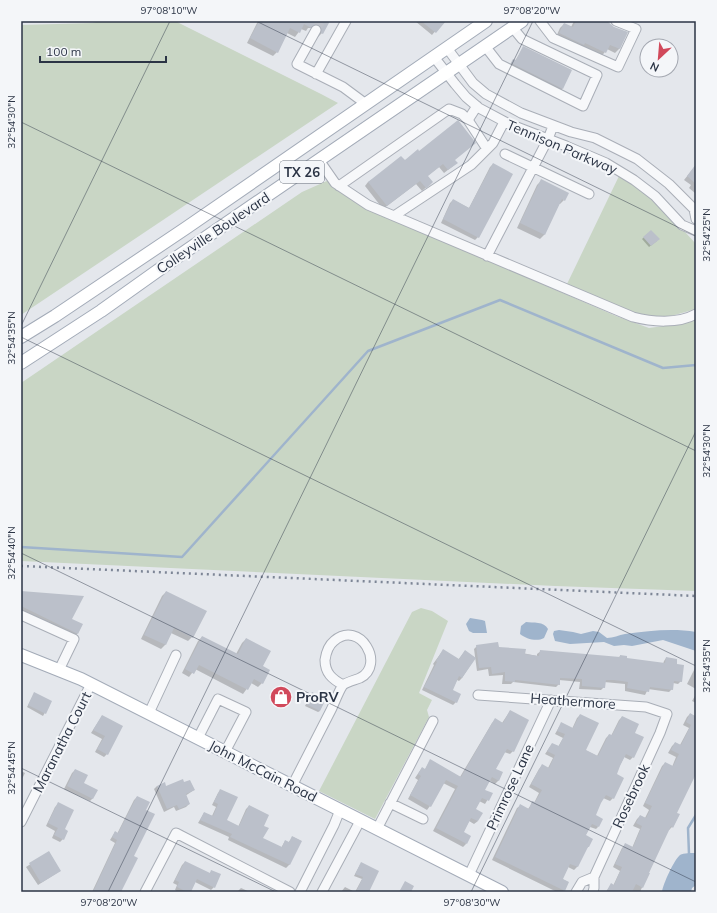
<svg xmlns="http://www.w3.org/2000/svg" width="717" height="913" viewBox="0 0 717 913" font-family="Mulish,sans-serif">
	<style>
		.green { fill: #c9d6c5 }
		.water { fill: #9fb4cc }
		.shadow { fill: #0003 }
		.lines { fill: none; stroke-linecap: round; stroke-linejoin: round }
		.stream { stroke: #9fb4cc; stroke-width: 2.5 }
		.building { fill: #bbc0ca }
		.minor-tunnel { stroke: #bfc3cb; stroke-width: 9; stroke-dasharray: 9 4.5; stroke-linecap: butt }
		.minor-casing { stroke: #a9aeb7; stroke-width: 11 }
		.major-casing { stroke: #a3abb8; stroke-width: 14 }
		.minor { stroke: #f7f8fa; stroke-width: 9 }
		.major { stroke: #fff; stroke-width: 12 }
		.rail { stroke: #7d8696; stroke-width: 2.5; stroke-dasharray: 2 4; stroke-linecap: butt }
		.ticks { fill: none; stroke: #2b3445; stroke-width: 1; stroke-opacity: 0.45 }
		.labels { text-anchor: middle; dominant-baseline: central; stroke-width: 4; stroke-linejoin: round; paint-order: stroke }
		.shield { fill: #f4f6f9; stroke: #676e7b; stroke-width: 1 }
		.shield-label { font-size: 13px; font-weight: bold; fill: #2b3445 }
		.street-label { font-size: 14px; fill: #2b3445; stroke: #f4f6f9 }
		.poi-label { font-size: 14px; font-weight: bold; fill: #2b3445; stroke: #f4f6f9; text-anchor: start }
		.neatline { fill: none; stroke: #2b3445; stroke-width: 1.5 }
		.ticks-label { font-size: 10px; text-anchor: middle; fill: #2b3445 }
	</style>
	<rect width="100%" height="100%" fill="#e4e7ec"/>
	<path class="green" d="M101,21H175L321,94L338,103L21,315V25L92,23Z
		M619,176L655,199L696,244V309L671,316L660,317L638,314L567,284Z
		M329,180L344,194L360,205L616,316L649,328L685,323L696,319V591L555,586L21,561V383L302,192Z
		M421,608L432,611L448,621L419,693L432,700L427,710L429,717L375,819L319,791L412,612Z"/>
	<path class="water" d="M470,618L482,620L485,621L487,633H473L469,631L466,624Z
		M526,622C533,623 544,621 548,629L544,638C537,642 526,639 520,634L521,626Z
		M559,630L573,632L581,634L593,631L599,632L607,638C613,638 619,635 625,634C649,631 672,628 696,632V651L663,640L632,646L624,645L614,646L604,642L570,644L555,641L553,634L554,631Z
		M696,853V885L692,888L691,892H662C663,884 674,860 680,855C684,853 691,853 696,853Z"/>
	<path class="shadow" d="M258,21H329L322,33L318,37V32L314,28H308L306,31L301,29L295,37L287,33L277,52L273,56L247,43Z
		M415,21H444L432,35Z
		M574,21H605L613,27L626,33L619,49L615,53L607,49L601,57L556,37L560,28L564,24L571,27Z
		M523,48L571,71L562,89L560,91L509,66L513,60L515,61Z
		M419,152L454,160L453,166L444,173L439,167L427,176L429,185L422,191L416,184L383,209L365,186L368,182Z
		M493,164L478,237L475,240L441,223L450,203L453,200L469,208L490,167Z
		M696,165V194L689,188L691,185L684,180Z
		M541,181L564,200L560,204H559L544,235L540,239L517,228L537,185Z
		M651,231L657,241L649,247L642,239Z
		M21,592L81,625L77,634L73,638L21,612Z
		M166,592L192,637L188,641L171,633L165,645L161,649L141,639L162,596Z
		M202,637L236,654L242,643L246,639L261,667L262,683L258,687L251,683L243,694L195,669L189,677L182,673L198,641Z
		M477,646L498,648L537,656V654L541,651L618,658L620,656L626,659L663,664L664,661L666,658L676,665L681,681L678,684L673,683L672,689L669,692L648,689L645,695L625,691V684L604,682V687L601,690L579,689L580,682L559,680V684L556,687L513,682L511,684H502L503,675L489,676L488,669L477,671L474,649Z
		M465,651L475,658L462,678L459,681L457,680L452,690L456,702L453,705L422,690L434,665L433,664L441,653L458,660Z
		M696,666V689L687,684Z
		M312,693L320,711L318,712L305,706Z
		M34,694L51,702L43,716L27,707Z
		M696,694V703L692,701Z
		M510,711L513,751L510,754L504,752L495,769L499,780L495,784L489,780L484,790L491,794L485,804L479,801L475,810L478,821L474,824L469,821L463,832L466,844L463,847L433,831L455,789L443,783L430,806L427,810L408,799L418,780L415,778L419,772L422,768L423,773L430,761L460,777L492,723L495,720L502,723Z
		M696,713V772L676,813L672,827L669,830L668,829L640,892H606L611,885L613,886L620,871L613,867L622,848L625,845L632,848L640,829L633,826L637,819L640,816L645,818L649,810L643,806L662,766L665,763L672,767L676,757L668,753L672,746L675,743L680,745L689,728L683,725L687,717L690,714L695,716Z
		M580,715L585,750L597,756L606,738L609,735L611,736L619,720L622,717L634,733L633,757L630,760L624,757L615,775L613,798L610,801L603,798L594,815L598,827L596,829L590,827L585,836L588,847L585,850L577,867L574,870L568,867L562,879L568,882L563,892H557L492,860L517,808L520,806L528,809L533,802L534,803L539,793L529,787L539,769L542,766L548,768L553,758L545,754L552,744L558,747L563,738L555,734L559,727L562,724L572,729L577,718Z
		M102,716L121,727L107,754L104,757L95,752L102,739L91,733Z
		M75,770L93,798L90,801L64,789L72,773Z
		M21,771L25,773L21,781Z
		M184,784L194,790L185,796L189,804L186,807L176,811L174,807L164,812L154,789L157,786L166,787Z
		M221,790L226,821L238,827L246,809L249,806L263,826L262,839L281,848L285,841L288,843L293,837L301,841L289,865L286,868L228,840L229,837L198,823L204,813L212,816L216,807L212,805L218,793Z
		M137,797L145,810L119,892H92L115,843L110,840L115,832L117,834L134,800Z
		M58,804L63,830V839L60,842L52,838L55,831L46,826L55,807Z
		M49,852L60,871L38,885L26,867Z
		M185,862L209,874L212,871L214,887L211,890L195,882L190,892H178L175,890L177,885L173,883L182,865Z
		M360,865L367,892H341L345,887L355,892L362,879L354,876Z
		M241,888L250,892H237Z"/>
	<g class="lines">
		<path class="stream" d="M21,547L182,557L368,351L500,300L663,368L696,365
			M689,854L688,828L696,815"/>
	</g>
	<path class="building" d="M259,21H330L323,34L321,33V27L316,24L311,28L304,24L300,33L290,28L278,53L250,38Z
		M421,21H446L436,33Z
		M576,21H607L614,27L628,32L620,49L610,45L606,53L585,43L584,45L559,33L564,23L573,27Z
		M523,46L572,70L563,89L511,63L513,59L516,60Z
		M458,120L476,143L455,160L458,163L448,170L443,164L428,176L433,182L429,186L426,188L420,181L387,206L368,182L401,156L405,160L418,149L419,151Z
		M493,163L513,174L479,238L443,219L453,199L469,208Z
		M696,164V184L687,176Z
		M541,179L569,193L565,201L562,199L545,235L520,223Z
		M651,230L660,239L651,246L643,237Z
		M21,591L84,596L72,619L83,624L78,634L21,606Z
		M166,591L207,611L193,638L174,628L166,645L144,635Z
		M202,636L238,654L246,638L271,651L263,666L270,670L263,684L254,679L248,690L199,665L194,674L185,669Z
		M498,642L499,647L526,649L525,654L539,656L540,650L620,657V655L627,656V658L665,663L666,657L677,659V664L684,665L682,682L674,681L673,690L650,687L649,692L627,688L628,682L614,680H606L605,688L582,686V679L560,678V685L515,680V682L505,681V672L492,674L491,667L479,668L476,645Z
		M443,649L459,659L465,650L476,658L462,678L459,676L453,690L461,694L457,703L424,687L437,662L436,661Z
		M34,692L52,701L46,714L28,705Z
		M312,692L326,699L320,711L306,704Z
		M510,710L529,720L514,752L507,749L496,769L503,772L499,781L492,777L485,790L493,793L489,801L482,798L476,809L483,813L478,821L471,818L464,832L471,836L467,844L436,828L458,786L446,780L431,807L410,795L421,776L418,774L422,767L425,769L430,759L461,777L495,718L503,723Z
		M690,713L695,716L696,714V774L677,813L680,814L673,828L671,826L649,873H650L643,888L636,884L632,892H606L611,883L614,885L622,867L615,864L625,843L633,847L642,826L636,823L640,815L646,818L652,806L645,803L665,762L673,766L679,754L671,750L675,742L681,745L691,725L686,722Z
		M580,714L599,723L586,750L598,756L609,734L612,735L622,716L639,724L635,733L644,737L634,758L626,754L620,766L617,774L624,778L614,799L606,795L601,803L596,815L603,819L599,827L592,824L586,835L593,839L589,847H588L578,867L570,864L563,879L569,882L565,891L495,857L520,804L529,809L532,801L535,802L542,790L531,784L542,764L549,768L555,755L547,751L552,743L559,746L565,734L557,731L561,722L573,728Z
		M102,715L123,726L108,755L97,749L105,736L93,730Z
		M75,769L88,775L84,783L98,790L93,799L67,786Z
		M183,779L184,782L190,780L195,790L186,794L190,804L179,809L177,805L167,809L157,786L165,782L166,786Z
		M220,789L238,797L227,820L239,826L249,805L269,815L264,826L269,828L263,838L282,847L285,840L289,842L292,836L302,841L290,865L230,837L232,834L200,820L204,812L213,816L218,804L214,802Z
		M137,796L150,802L146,810L155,814L134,856L138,858L121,892H93L117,840L112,837L115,831L118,833Z
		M58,802L74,810L65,829L68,831L64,840L54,835L58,828L48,823Z
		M49,851L61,871L41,883L29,863Z
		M185,861L210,873L211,870L221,874L215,888L197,879L191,892H187L177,887L179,882L175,880Z
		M361,862L379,871L369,892H356L363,877L355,874Z
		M405,881L414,886L411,892H399Z"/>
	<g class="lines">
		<path class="minor-tunnel" d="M316,30L321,21"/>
		<g class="minor-casing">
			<path id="minor" d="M540,21L553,38L618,67L636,29L616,21
				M316,30L297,64L343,87L366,104
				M485,46L499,64L583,106L597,75L522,39L513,28
				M447,48L473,83L486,94L521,113L571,132L595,138L637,159L669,184L694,209L696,219
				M434,57L455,84L466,97L479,108L509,124L566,146L606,163L634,180L655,196L682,225L696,231
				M316,74L346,21
				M468,120L487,149
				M505,154L589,194
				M319,160L335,183L368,205L633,317C652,322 678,324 696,314
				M339,186L449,109L462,114L468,120L477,106
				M394,216L471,165L493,143L504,122
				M487,256L548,139L553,126
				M21,615L74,639L59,670
				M478,695L646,707L667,714L660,733L594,877V888L593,892
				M149,713L176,655
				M198,738L218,699L246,712L225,752
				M292,786C305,761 318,735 331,710C334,704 339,690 343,685C347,682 355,680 360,678C386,665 360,619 334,641C329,645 326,653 325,660C325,673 332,679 343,685
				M390,803L423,819
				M21,822L91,684
				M377,829L433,721
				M469,875L551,700
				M145,892L176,833L290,892
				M300,892L334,825L340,810
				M322,892L360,821
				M576,892L582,882L594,877"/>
		</g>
		<g class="major-casing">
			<path id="major" d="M21,337L55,316L186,228L486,21
				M21,363L101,311L167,264L522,21
				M21,655L81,679L502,892"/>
		</g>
		<use href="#minor" class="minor"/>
		<use href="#major" class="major"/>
		<path class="rail" d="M21,566L696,596"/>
	</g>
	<path class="ticks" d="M256,21L696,236M21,122L696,451M21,326L170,21M21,337L696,666M21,553L696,882M21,768L276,892M108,892L533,21M471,892L696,431"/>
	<defs>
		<g id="shop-disc" transform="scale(1.15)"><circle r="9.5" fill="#d1495b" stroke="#f4f6f9"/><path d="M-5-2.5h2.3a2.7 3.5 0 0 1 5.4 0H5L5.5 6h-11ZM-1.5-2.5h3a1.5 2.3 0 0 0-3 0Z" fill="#fff"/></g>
	</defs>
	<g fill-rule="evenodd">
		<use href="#shop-disc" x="281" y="697"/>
	</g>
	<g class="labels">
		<rect class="shield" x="280" y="161" width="44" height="22" rx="3"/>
		<g class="shield-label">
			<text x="302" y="172">TX 26</text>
		</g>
		<g class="street-label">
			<text transform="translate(562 147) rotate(23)">Tennison Parkway</text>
			<text transform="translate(213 233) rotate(-34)">Colleyville Boulevard</text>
			<text transform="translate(573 701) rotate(4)">Heathermore</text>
			<text transform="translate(62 742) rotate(-63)">Maranatha Court</text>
			<text transform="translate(263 771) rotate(27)">John McCain Road</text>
			<text transform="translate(510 787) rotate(-65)">Primrose Lane</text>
			<text transform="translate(631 796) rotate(-65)">Rosebrook</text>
		</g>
		<g class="poi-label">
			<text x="296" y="697">ProRV</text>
		</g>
	</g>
	<rect width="717" height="913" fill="none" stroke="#f4f6f9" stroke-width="44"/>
	<g transform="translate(659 58) rotate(206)"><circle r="19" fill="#f4f6f9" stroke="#a4a8b1"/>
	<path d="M0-3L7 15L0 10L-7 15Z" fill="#d1495b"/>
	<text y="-6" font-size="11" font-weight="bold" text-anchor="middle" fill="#2b3445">N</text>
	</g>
	<path d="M40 56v6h126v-6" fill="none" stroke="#2b3445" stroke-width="2"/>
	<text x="46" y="56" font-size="12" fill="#2b3445" stroke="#f4f6f9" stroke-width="3" paint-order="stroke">100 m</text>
	<rect x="22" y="22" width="673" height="869" class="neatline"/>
	<g class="ticks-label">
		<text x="169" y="14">97°08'10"W</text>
		<text x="532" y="14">97°08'20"W</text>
		<text transform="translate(11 122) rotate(-90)" y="4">32°54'30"N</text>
		<text transform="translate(706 235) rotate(-90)" y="4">32°54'25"N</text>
		<text transform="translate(11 338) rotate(-90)" y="4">32°54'35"N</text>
		<text transform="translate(706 451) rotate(-90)" y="4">32°54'30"N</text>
		<text transform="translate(11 553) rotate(-90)" y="4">32°54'40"N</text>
		<text transform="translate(706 666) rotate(-90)" y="4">32°54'35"N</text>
		<text transform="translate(11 768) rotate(-90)" y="4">32°54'45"N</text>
		<text x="109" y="906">97°08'20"W</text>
		<text x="472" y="906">97°08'30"W</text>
	</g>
</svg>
